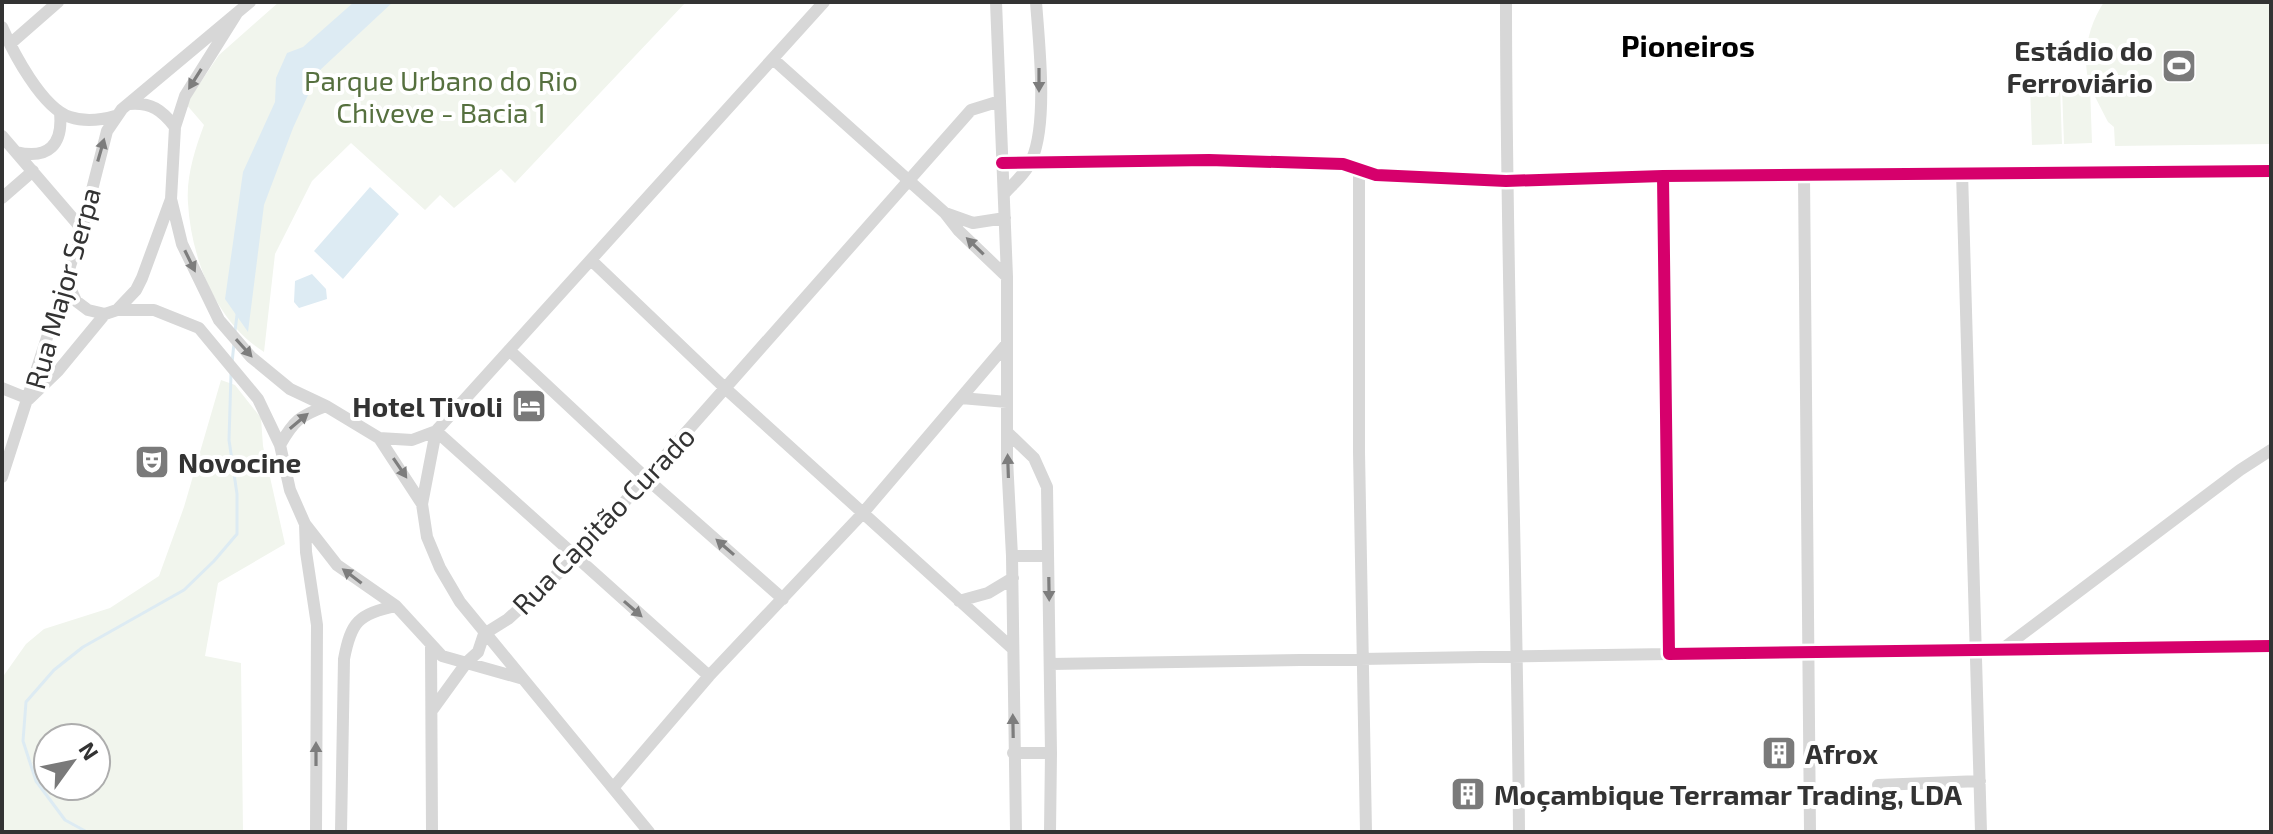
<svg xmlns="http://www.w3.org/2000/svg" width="2273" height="834" viewBox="0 0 2273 834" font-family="'Exo 2',sans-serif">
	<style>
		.green { fill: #f1f5ed; fill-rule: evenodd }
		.water { fill: #ddebf3 }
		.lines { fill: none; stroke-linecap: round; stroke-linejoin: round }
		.stream { stroke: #ddebf3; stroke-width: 3 }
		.minor { stroke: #d7d7d7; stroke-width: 12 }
		.cycleway-casing { stroke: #fff; stroke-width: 17 }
		.cycleway { stroke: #d6006c; stroke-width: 12 }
		.oneway { fill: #7d7d7d }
		.labels { text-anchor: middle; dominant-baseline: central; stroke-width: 8; stroke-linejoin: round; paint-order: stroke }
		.poi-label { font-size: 28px; font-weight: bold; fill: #333; stroke: #fff; text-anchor: start }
		.park-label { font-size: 28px; fill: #56703f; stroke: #fff }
		.street-label { font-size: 28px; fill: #333; stroke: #fff }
		.neighbourhood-label { font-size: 30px; font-weight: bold; fill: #000; stroke: #fff }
	</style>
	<rect width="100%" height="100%" fill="#fff"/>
	<path class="green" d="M279,2H686L515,183L501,169L454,208L440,195L425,210L351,143L312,181L275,254L264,352C216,322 191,258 188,203C186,177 195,149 204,125L186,104L219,55Z
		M2104,2H2271V144L2115,146L2114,127L2108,122L2090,87L2092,143L2064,144L2062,87L2090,86C2081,58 2088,26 2104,2Z
		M2060,85L2062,144L2032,145L2030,86Z
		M221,380L235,385L261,418L263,446L285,544L218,583L205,656L241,663L243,832H2V678L26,644L44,629L110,608L159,576L184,507ZM48,738H96V786H48Z"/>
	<path class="water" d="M354,2H393L319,71L293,128L264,205L248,332L225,299L243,172L275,102L276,78L287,53L303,47Z
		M370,187L399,214L343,279L314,251Z
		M312,274L326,289L327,299L299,308L294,302L295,281Z"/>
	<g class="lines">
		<path class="stream" d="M235,331L237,315
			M232,363L234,343
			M87,832L65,820L36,781L23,741L26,702L54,670L83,647L184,590L214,561L237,534V494L229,440L231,374"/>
		<path class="minor" d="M996,2L1007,277V459L1012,556L1016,832
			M1506,2C1506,279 1517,555 1519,832
			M237,13L185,96L175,127L171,199L182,244L219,320L251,357L290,389L326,406L379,438L422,504L427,537L440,568L460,602L649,832
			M2,27C13,52 42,108 70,117C85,122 101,120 115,116
			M10,44L58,2
			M773,59L945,213L959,231L1007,277
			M129,104C151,102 162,110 175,127
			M2,136L82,229
			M16,152C49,160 63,144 60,113
			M1002,163L1209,160L1343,164L1376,175L1506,181L1663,176L2271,171
			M1359,170V452L1366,832
			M1962,172L1981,832
			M1663,176L1669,654L2271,646
			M1804,176L1810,832
			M1004,194C1013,184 1027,172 1032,159C1048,122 1039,43 1036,2
			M2,198L33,171
			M945,213L973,223L1005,218
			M591,260L726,389L1012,648
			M66,279L76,301L88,310L105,314L117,310H154L199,328L258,399L280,445L290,490L305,524L337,565L396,606L442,656L520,678
			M117,310L136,290L142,278L171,199
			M509,350L647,479L783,599
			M2,388L29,399
			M30,398L58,371L105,314
			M961,398L1007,402
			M436,431L709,676
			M1007,432L1034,458L1047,487L1051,753L1050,832
			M379,438L412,440L436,431L824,2
			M280,445C294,420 300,416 326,406
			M2,477L82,229L107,131L122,109L250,2
			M422,504L436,431
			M305,524L306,552L317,625L316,832
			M1012,556H1048
			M959,601L988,593L1013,578
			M484,634L508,619L575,558L971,110L1000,101
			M431,645L432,832
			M2001,650L2240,470L2271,450
			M1050,664L1669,654
			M433,709L467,662L478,652L484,634
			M1013,753H1051
			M1878,785L1980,781
			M613,788L709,676L863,513L1005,346
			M341,832L344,659C351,622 358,614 396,606"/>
		<g class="cycleway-casing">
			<path id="cycleway" d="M1002,163L1209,160L1343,164L1376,175L1506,181L1663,176L2271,171
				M1663,176L1669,654L2271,646"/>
		</g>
		<use href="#cycleway" class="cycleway"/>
	</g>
	<defs><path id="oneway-solid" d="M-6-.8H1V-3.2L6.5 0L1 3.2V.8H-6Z" transform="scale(2)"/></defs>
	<g class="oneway">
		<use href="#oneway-solid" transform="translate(195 79) rotate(122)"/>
		<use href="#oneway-solid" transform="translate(1039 80) rotate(90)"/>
		<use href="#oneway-solid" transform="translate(101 150) rotate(-74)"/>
		<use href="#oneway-solid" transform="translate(975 246) rotate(-136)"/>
		<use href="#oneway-solid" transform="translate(190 261) rotate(64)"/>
		<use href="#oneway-solid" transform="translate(244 348) rotate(48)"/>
		<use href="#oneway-solid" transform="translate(299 421) rotate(-40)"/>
		<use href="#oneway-solid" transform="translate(1008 466) rotate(-92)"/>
		<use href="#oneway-solid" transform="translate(400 468) rotate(56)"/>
		<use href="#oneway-solid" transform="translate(725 547) rotate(-139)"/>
		<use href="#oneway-solid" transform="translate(352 576) rotate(-143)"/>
		<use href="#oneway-solid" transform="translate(1049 589) rotate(89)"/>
		<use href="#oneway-solid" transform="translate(633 609) rotate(41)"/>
		<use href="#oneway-solid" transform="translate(1013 726) rotate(-91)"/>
		<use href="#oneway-solid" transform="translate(316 754) rotate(-90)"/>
	</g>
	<defs>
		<g id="stadium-square" transform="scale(1.8)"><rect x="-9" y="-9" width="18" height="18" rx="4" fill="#7a7a7a" stroke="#fff"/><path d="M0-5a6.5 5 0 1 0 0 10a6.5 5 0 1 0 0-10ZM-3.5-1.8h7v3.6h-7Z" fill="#fff"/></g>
		<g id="hotel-square" transform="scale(1.8)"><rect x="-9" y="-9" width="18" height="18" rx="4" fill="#7a7a7a" stroke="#fff"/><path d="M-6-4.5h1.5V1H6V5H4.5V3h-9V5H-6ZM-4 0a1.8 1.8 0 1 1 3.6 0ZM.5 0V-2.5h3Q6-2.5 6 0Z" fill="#fff"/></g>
		<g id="theatre-square" transform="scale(1.8)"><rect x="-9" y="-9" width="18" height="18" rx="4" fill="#7a7a7a" stroke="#fff"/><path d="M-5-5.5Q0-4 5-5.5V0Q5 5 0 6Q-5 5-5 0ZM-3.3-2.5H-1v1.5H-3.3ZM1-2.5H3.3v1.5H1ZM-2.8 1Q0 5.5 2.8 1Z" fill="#fff"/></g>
		<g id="building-square" transform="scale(1.8)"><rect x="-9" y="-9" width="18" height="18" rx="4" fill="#7a7a7a" stroke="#fff"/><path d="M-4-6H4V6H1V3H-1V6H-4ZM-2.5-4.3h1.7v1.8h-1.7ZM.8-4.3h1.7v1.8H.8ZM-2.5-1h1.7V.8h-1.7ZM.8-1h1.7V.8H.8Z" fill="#fff"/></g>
	</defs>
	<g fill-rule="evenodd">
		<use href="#stadium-square" x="2179" y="66"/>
		<use href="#hotel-square" x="529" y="406"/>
		<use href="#theatre-square" x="152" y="462"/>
		<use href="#building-square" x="1779" y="753"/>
		<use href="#building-square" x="1468" y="794"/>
	</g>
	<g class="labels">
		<g class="poi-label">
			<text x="2153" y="50" text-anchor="end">Estádio do<tspan x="2153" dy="32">Ferroviário</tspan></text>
			<text x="503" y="406" text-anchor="end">Hotel Tivoli</text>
			<text x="178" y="462">Novocine</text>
			<text x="1805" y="753">Afrox</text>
			<text x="1494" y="794">Moçambique Terramar Trading, LDA</text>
		</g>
		<g class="park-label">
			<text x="441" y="80">Parque Urbano do Rio<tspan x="441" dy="32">Chiveve - Bacia 1</tspan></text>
		</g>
		<g class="street-label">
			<text transform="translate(62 288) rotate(-74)">Rua Major Serpa</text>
			<text transform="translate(603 520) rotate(-46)">Rua Capitão Curado</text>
		</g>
		<g class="neighbourhood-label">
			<text x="1688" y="45">Pioneiros</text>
		</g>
	</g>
	<rect width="2273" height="834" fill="none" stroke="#333333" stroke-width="8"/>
	<g transform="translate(72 762) rotate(57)"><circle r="38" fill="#ffffff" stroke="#adadad" stroke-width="2"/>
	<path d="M0-6L14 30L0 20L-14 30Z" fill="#7a7a7a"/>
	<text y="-12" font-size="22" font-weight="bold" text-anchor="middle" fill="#333333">N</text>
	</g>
</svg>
